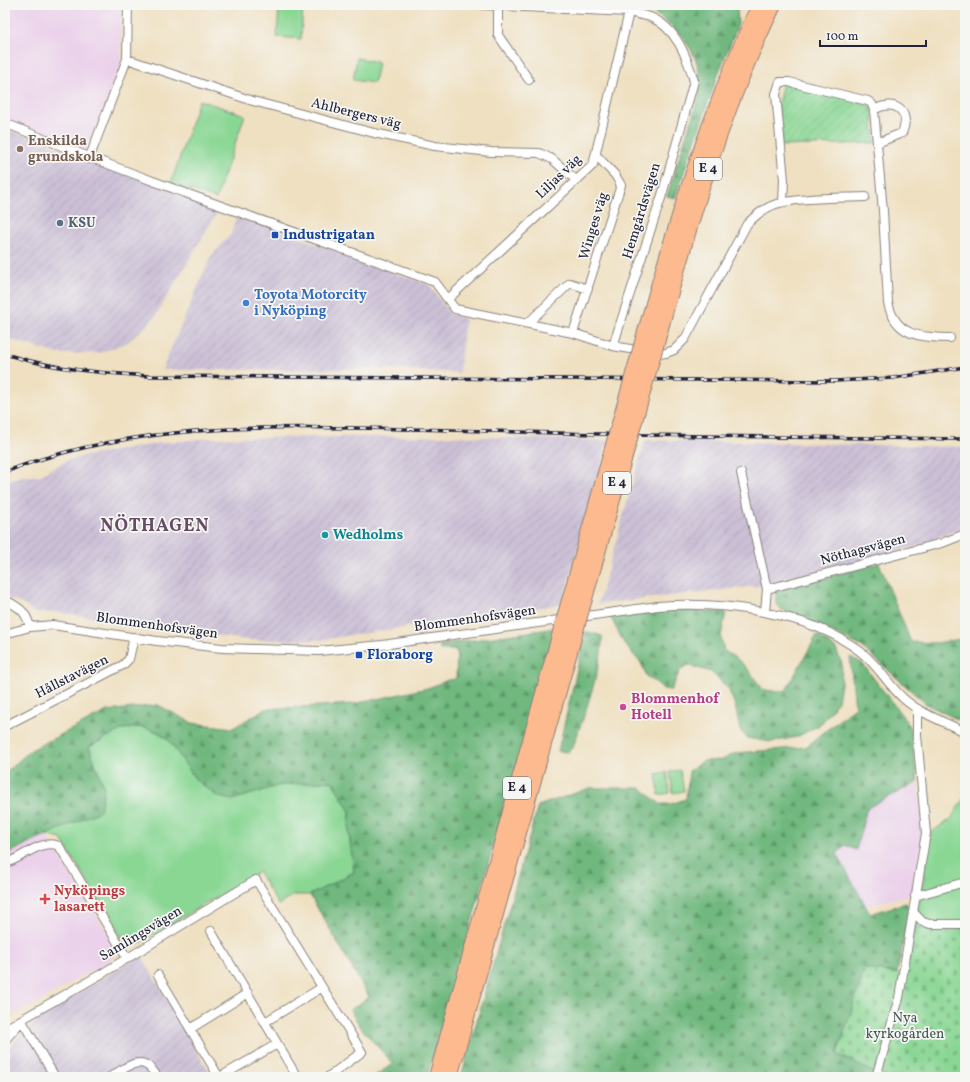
<svg xmlns="http://www.w3.org/2000/svg" width="970" height="1082" viewBox="0 0 970 1082" font-family="Vollkorn,serif">
	<style>
		.built { fill: #ebd1eb }
		.industrial { fill: url(#industrial-furrows) }
		.green { fill: #8ad794; stroke: #567c68 }
		.forest { fill: url(#forest-firs); stroke: #486d5c }
		.cemetery { fill: url(#cemetery-stones); stroke: #567c68 }
		.garden { fill: url(#garden-furrows); stroke: #567c68 }
		.lines { fill: none; stroke-linecap: round; stroke-linejoin: round }
		.minor-casing { stroke: #88817e; stroke-width: 10 }
		.motorway-casing { stroke: #88817e; stroke-width: 18 }
		.minor { stroke: #fff; stroke-width: 8 }
		.motorway { stroke: #fcba8e; stroke-width: 16 }
		.rail-casing { stroke: #22223b; stroke-width: 3.5 }
		.rail { stroke: #f6f6f2; stroke-width: 2; stroke-dasharray: 6; stroke-linecap: butt }
		.motorway-bridge-casing { stroke: #88817e; stroke-width: 18; stroke-linecap: butt }
		.motorway-bridge { stroke: #fcba8e; stroke-width: 16 }
		.education-dot { fill: #8d6e63; stroke: #f6f6f2; stroke-width: 1.5 }
		.service-dot { fill: #5c6f8a; stroke: #f6f6f2; stroke-width: 1.5 }
		.transit-dot { fill: #1a4fb4; stroke: #f6f6f2; stroke-width: 1.5 }
		.shop-dot { fill: #3f7fe0; stroke: #f6f6f2; stroke-width: 1.5 }
		.culture-dot { fill: #0f9aa8; stroke: #f6f6f2; stroke-width: 1.5 }
		.hotel-dot { fill: #d1479c; stroke: #f6f6f2; stroke-width: 1.5 }
		.health-dot { fill: #e0444e; stroke: #f6f6f2; stroke-width: 1.5 }
		.labels { text-anchor: middle; dominant-baseline: central; stroke-width: 3.5; stroke-linejoin: round; paint-order: stroke }
		.shield { fill: #f6f6f2; stroke: #626272; stroke-width: 1 }
		.shield-label { font-size: 13px; font-weight: bold; fill: #22223b }
		.street-label { font-size: 14px; fill: #22223b; stroke: #f6f6f2 }
		.education-label { font-size: 14px; font-weight: bold; fill: #785e54; stroke: #f6f6f2; text-anchor: start }
		.service-label { font-size: 14px; font-weight: bold; fill: #4e5e75; stroke: #f6f6f2; text-anchor: start }
		.transit-label { font-size: 14px; font-weight: bold; fill: #164399; stroke: #f6f6f2; text-anchor: start }
		.shop-label { font-size: 14px; font-weight: bold; fill: #366cbe; stroke: #f6f6f2; text-anchor: start }
		.culture-label { font-size: 14px; font-weight: bold; fill: #0d838f; stroke: #f6f6f2; text-anchor: start }
		.hotel-label { font-size: 14px; font-weight: bold; fill: #b23c85; stroke: #f6f6f2; text-anchor: start }
		.health-label { font-size: 14px; font-weight: bold; fill: #be3a42; stroke: #f6f6f2; text-anchor: start }
		.park-label { font-size: 14px; fill: #415856; stroke: #f6f6f2 }
		.district-label { font-size: 18px; font-weight: bold; letter-spacing: 1px; fill: #664b66; stroke: #f6f6f2 }
	</style>
	<defs>
		<pattern id="industrial-furrows" width="10" height="10" patternUnits="userSpaceOnUse"><rect width="10" height="10" fill="#cbbfd5"/><path d="M-1 1l2-2M0 10L10 0M9 11l2-2" fill="none" stroke="#aea4b8"/></pattern>
		<pattern id="forest-firs" width="22" height="20" patternUnits="userSpaceOnUse"><rect width="22" height="20" fill="#6fb87e"/><path d="M5 1l3.5 6h-7zM16 11l3.5 6h-7z" fill="#5b9568"/></pattern>
		<pattern id="cemetery-stones" width="16" height="16" patternUnits="userSpaceOnUse"><rect width="16" height="16" fill="#8ad794"/><path d="M2 7V4a2 2 0 0 1 4 0v3zM10 15v-3a2 2 0 0 1 4 0v3z" fill="#77b880"/></pattern>
		<pattern id="garden-furrows" width="10" height="10" patternUnits="userSpaceOnUse"><rect width="10" height="10" fill="#8ad794"/><path d="M-1 1l2-2M0 10L10 0M9 11l2-2" fill="none" stroke="#77b880"/></pattern>
	</defs>
	<rect width="100%" height="100%" fill="#f6f6f2"/>
	<filter id="ink" filterUnits="userSpaceOnUse"><feTurbulence type="fractalNoise" baseFrequency=".025" numOctaves="2"/><feDisplacementMap in="SourceGraphic" scale="8" xChannelSelector="R" yChannelSelector="G"/><feConvolveMatrix kernelMatrix="1 2 1 2 8 2 1 2 1" color-interpolation-filters="sRGB"/></filter>
	<filter id="wash" filterUnits="userSpaceOnUse"><feTurbulence type="fractalNoise" baseFrequency=".012" numOctaves="4" result="noise"/><feDisplacementMap in="SourceGraphic" scale="16" xChannelSelector="R" yChannelSelector="G"/><feGaussianBlur stdDeviation="0.9" result="paint"/><feColorMatrix in="noise" values="0 0 0 0 0 0 0 0 0 0 0 0 0 0 0 0 0 1.4 0 .05"/><feComposite in="paint" operator="in"/></filter>
	<g filter="url(#wash)">
		<rect width="100%" height="100%" fill="#efe0c1"/>
		<path class="built" d="M5,5H120L121,65L88,152L5,119Z
			M918,782L923,834L912,894L866,906L837,854L845,845L856,850L867,808Z
			M46,835L114,944L115,954L111,959L32,1006L5,1018V848L11,853Z"/>
		<path class="industrial" d="M5,128L220,208L154,318L128,342L100,353L59,354L5,338Z
			M237,215L429,285L450,314L465,319L459,373L394,369L162,370L211,256L231,234Z
			M451,436L608,441L562,604L320,640H246L56,612L35,613L24,605L5,597V482L22,476H39L66,461L85,456L160,443L210,438Z
			M645,440L965,447V526L918,546L775,584L598,604Z
			M141,955L212,1077H7L5,1074V1051L15,1040L49,1010Z"/>
		<path class="green" d="M279,5H303L301,39L277,37Z
			M357,58L378,62L374,83L353,80Z
			M199,100L245,115L216,199L171,183Z
			M141,727L158,732L168,739L177,751L232,800L280,785L332,781L350,811L349,833L354,872L310,895H294L278,905L259,872L138,944L124,941L61,839L46,835L100,811L104,788L89,747L123,729Z
			M680,770L684,791L673,793L670,772Z
			M667,772L670,793L659,795L656,774Z
			M965,796V928H914L923,882L931,832L951,819Z"/>
		<path class="forest" d="M651,5H737L738,25L718,74L675,198L667,196L699,96C705,54 681,31 649,9Z
			M879,563L911,642L938,643L965,638V723L926,704L861,646L781,609L776,603V591Z
			M672,610L726,612L721,637L724,651C746,663 749,671 763,690L785,692L817,635L836,649L842,664L841,684L838,701L821,724L797,737L771,742L747,738L740,730L735,705L728,688L711,672L688,665L681,669L671,690L663,689L657,683L647,677L641,663L625,645L611,618Z
			M556,628L427,1077H373L393,1064L362,1029L350,1010L369,997L310,895L354,872L349,833L350,811L332,781L280,785L232,800L218,797L196,780L168,739L158,732L141,727L123,729L89,747L104,788L100,811L28,843L10,853L5,848V773L31,750L107,711L158,705L192,723L233,728L265,709L354,704L428,688L448,680L456,679L457,650H440L439,645Z
			M586,631L602,636C604,661 582,722 573,747L568,752L558,751Z
			M850,657L862,663L910,726L918,782L867,808L856,850L845,845L837,854L870,914L906,903L910,908L897,973L865,969L837,1054L872,1072V1077H461L538,806L590,788H641L660,804H671L686,799L689,771L703,761L722,760L736,753L806,747L855,707Z"/>
		<path class="cemetery" d="M914,928H965V1077H878L879,1075L837,1054L865,969L906,975Z"/>
		<path class="garden" d="M783,82L866,103L872,108L875,143L782,146L778,104Z"/>
	</g>
	<g filter="url(#ink)">
		<g class="lines">
			<g class="minor-casing">
				<path id="minor" d="M483,5L629,12C636,14 643,15 650,17C676,27 687,57 694,81L662,195L613,346
					M498,6V35L529,80
					M127,59L253,101L374,133L435,146L491,152L539,153L552,159L576,180
					M874,110C894,98 912,111 902,133L877,143
					M5,123C146,182 291,230 435,282L455,309L573,333L613,346L658,354L666,353L674,350L685,339L747,224C754,217 761,211 769,207C787,197 842,198 865,197
					M89,159L127,59L128,5
					M783,202L784,180L776,94L780,82H789L868,101L872,104L874,110L883,211L888,303C896,337 921,337 950,338
					M448,299L593,165L629,12
					M528,323L570,283L588,289
					M573,333L621,185L615,175L596,155
					M741,473L767,589
					M5,600C19,607 26,611 30,627
					M765,612L767,589L942,543L965,534
					M5,634L30,627L53,625L157,641L222,648L319,651L382,645L658,606C721,601 810,612 861,652C878,665 888,685 904,699C921,714 945,722 965,732
					M5,726L123,665L129,659L134,637
					M6,863C23,858 41,838 59,846L127,958
					M915,896L965,882
					M913,912L923,922L930,924H965
					M211,931L297,1077
					M158,975L219,1077
					M22,1021L55,1077
					M265,1022L321,988
					M5,1029L103,973L256,880L362,1052L328,1077
					M190,1029L248,993
					M5,1040L19,1024
					M110,1077C129,1066 143,1052 157,1077
					M220,1077L277,1044
					M876,1077L899,998L926,833L917,735V709"/>
			</g>
			<g class="motorway-casing">
				<path id="motorway" d="M644,339C676,225 710,112 760,5
					M657,339C688,226 721,110 773,5
					M437,1077L562,629
					M449,1077L576,627"/>
			</g>
			<use href="#minor" class="minor"/>
			<use href="#motorway" class="motorway"/>
			<g class="rail-casing">
				<path id="rail" d="M5,354C52,369 101,373 149,376L835,381L893,378L965,367
					M5,472C116,428 237,426 354,428C422,429 490,431 558,433C693,437 829,437 965,439"/>
			</g>
			<use href="#rail" class="rail"/>
			<g class="motorway-bridge-casing">
				<path id="motorway-bridge" d="M576,627L657,339
					M562,629L644,339"/>
			</g>
			<use href="#motorway-bridge" class="motorway-bridge"/>
		</g>
	</g>
	<circle class="education-dot" cx="20" cy="149" r="4"/>
	<circle class="service-dot" cx="60" cy="223" r="4"/>
	<g class="transit-dot">
		<rect x="271" y="231" width="8" height="8" rx="2"/>
		<rect x="355" y="651" width="8" height="8" rx="2"/>
	</g>
	<circle class="shop-dot" cx="246" cy="303" r="4"/>
	<circle class="culture-dot" cx="325" cy="535" r="4"/>
	<circle class="hotel-dot" cx="623" cy="707" r="4"/>
	<path class="health-dot" d="M43 893h4v4h4v4h-4v4h-4v-4h-4v-4h4z"/>
	<g class="labels">
		<g class="shield">
			<rect x="694" y="158" width="28" height="22" rx="3"/>
			<rect x="603" y="472" width="28" height="22" rx="3"/>
			<rect x="503" y="777" width="28" height="22" rx="3"/>
		</g>
		<g class="shield-label">
			<text x="708" y="169">E 4</text>
			<text x="617" y="483">E 4</text>
			<text x="517" y="788">E 4</text>
		</g>
		<g class="street-label">
			<text transform="translate(356 114) rotate(14)">Ahlbergers väg</text>
			<text transform="translate(559 177) rotate(-44)">Liljas väg</text>
			<text transform="translate(642 211) rotate(-73)">Hemgårdsvägen</text>
			<text transform="translate(594 226) rotate(-73)">Winges väg</text>
			<text transform="translate(863 550) rotate(-15)">Nöthagsvägen</text>
			<text transform="translate(475 619) rotate(-8)">Blommenhofsvägen</text>
			<text transform="translate(157 626) rotate(8)">Blommenhofsvägen</text>
			<text transform="translate(72 677) rotate(-27)">Hållstavägen</text>
			<text transform="translate(141 934) rotate(-31)">Samlingsvägen</text>
		</g>
		<g class="education-label">
			<text x="28" y="141">Enskilda<tspan x="28" dy="16">grundskola</tspan></text>
		</g>
		<g class="service-label">
			<text x="68" y="223">KSU</text>
		</g>
		<g class="transit-label">
			<text x="283" y="235">Industrigatan</text>
			<text x="367" y="655">Floraborg</text>
		</g>
		<g class="shop-label">
			<text x="254" y="295">Toyota Motorcity<tspan x="254" dy="16">i Nyköping</tspan></text>
		</g>
		<g class="culture-label">
			<text x="333" y="535">Wedholms</text>
		</g>
		<g class="hotel-label">
			<text x="631" y="699">Blommenhof<tspan x="631" dy="16">Hotell</tspan></text>
		</g>
		<g class="health-label">
			<text x="54" y="891">Nyköpings<tspan x="54" dy="16">lasarett</tspan></text>
		</g>
		<g class="park-label">
			<text x="905" y="1018">Nya<tspan x="905" dy="16">kyrkogården</tspan></text>
		</g>
		<g class="district-label">
			<text x="155" y="526">NÖTHAGEN</text>
		</g>
	</g>
	<rect width="970" height="1082" fill="none" stroke="#f6f6f2" stroke-width="20"/>
	<path d="M820 40v6h106v-6" fill="none" stroke="#22223b" stroke-width="2"/>
	<text x="826" y="40" font-size="12" fill="#22223b" stroke="#f6f6f2" stroke-width="3" paint-order="stroke">100 m</text>
</svg>
